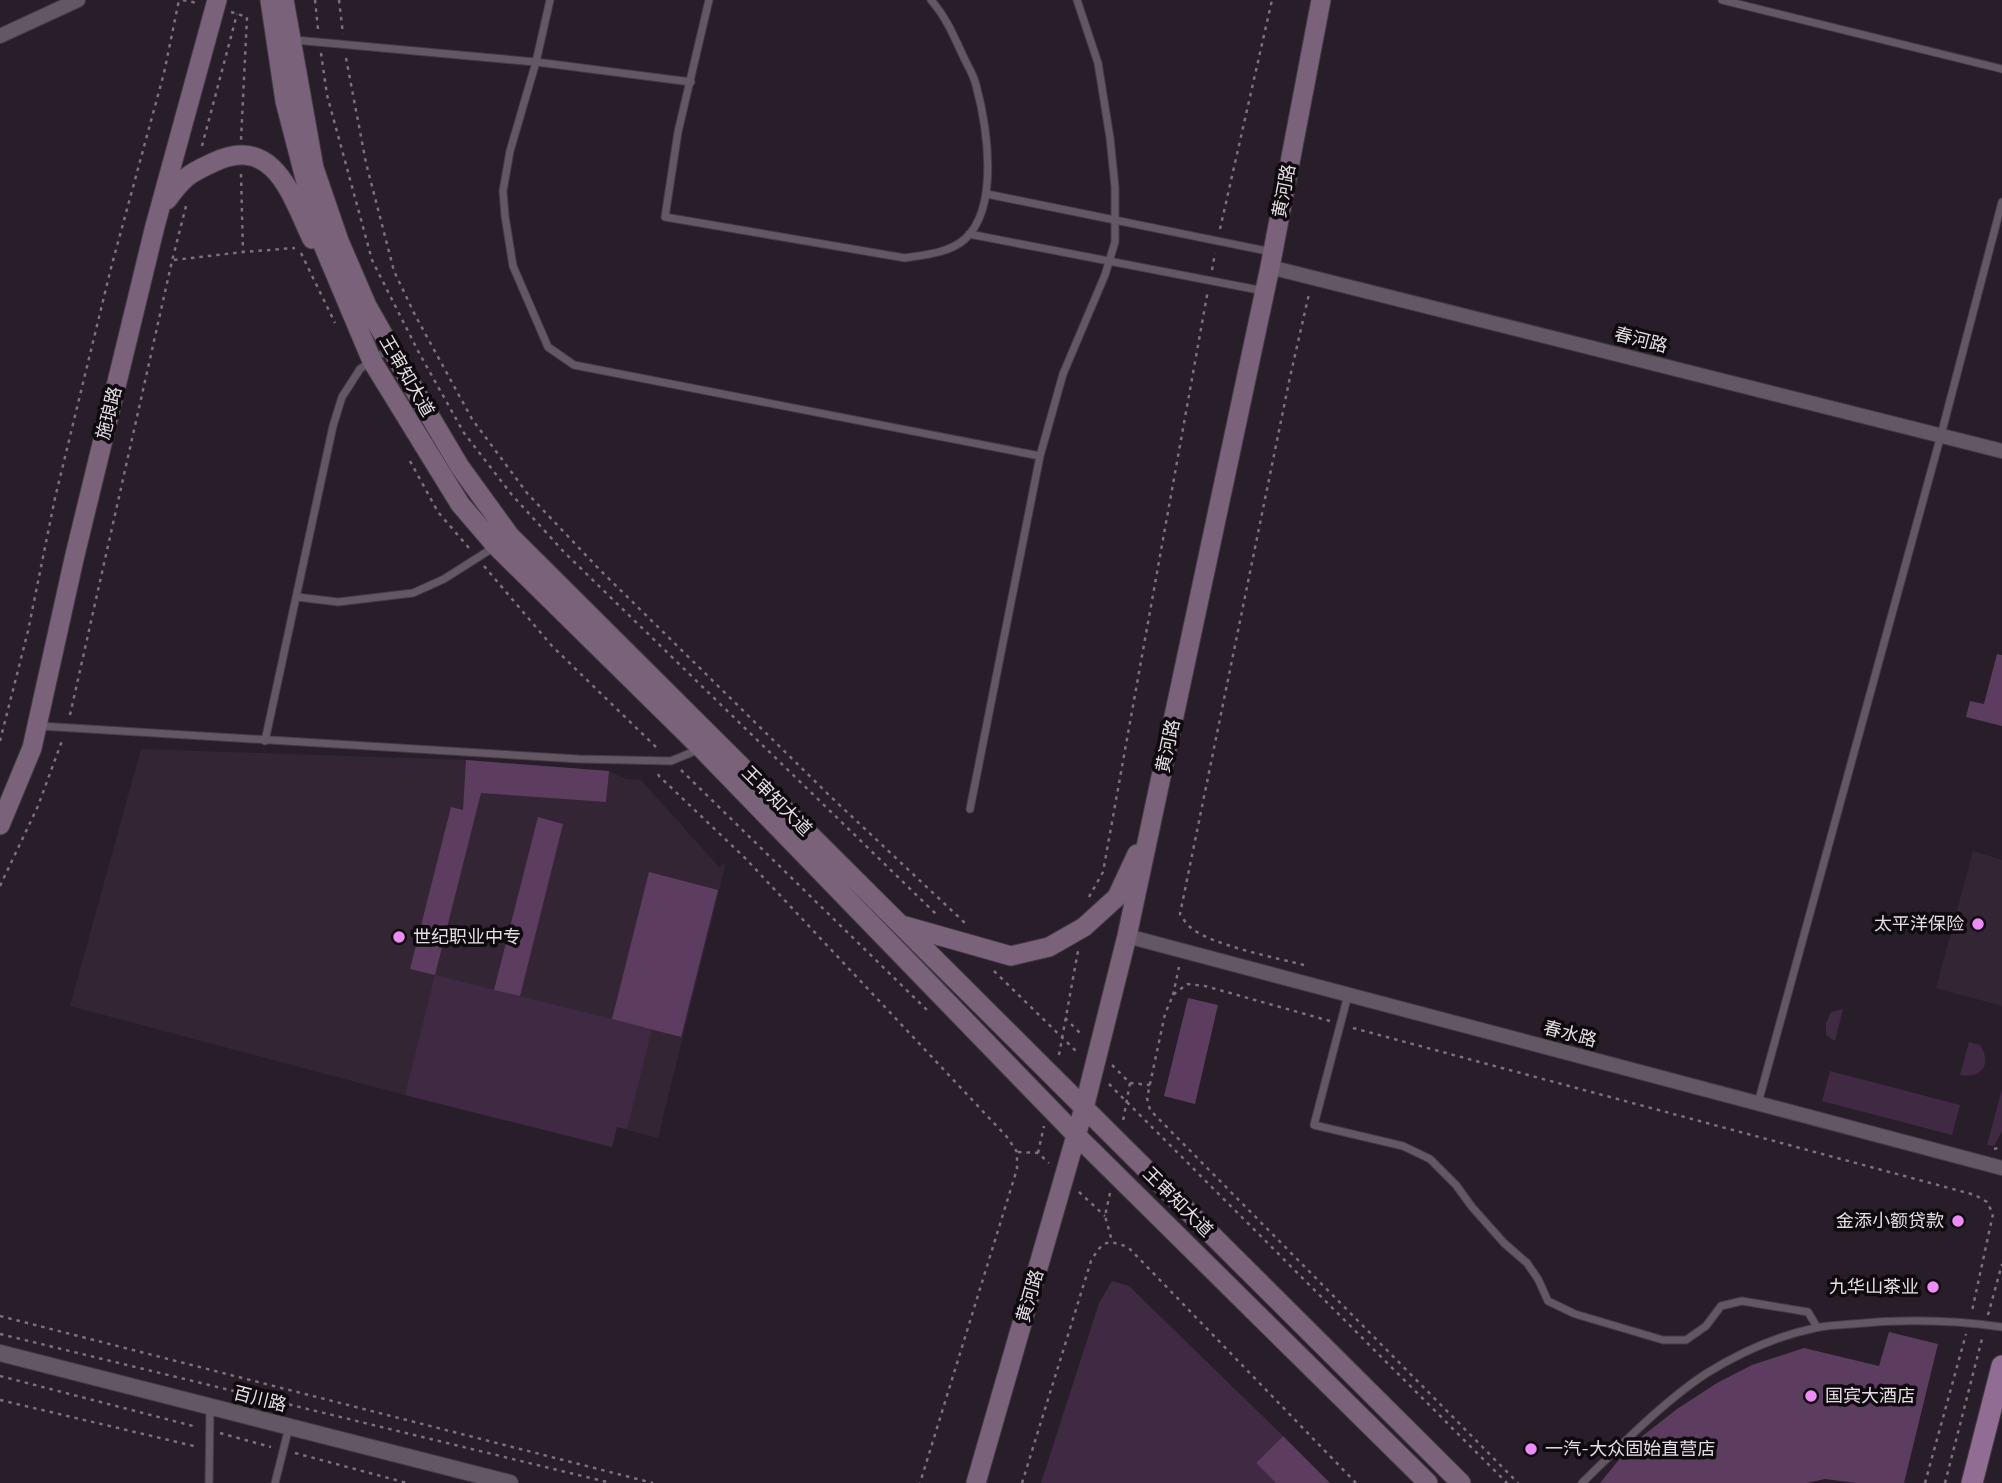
<svg xmlns="http://www.w3.org/2000/svg" width="2002" height="1483" viewBox="0 0 2002 1483" font-family="Bitter,'Noto Sans SC',serif">
	<style>
		.built { fill: #342535 }
		.green { fill: #402942 }
		.building { fill: #5d3d5f }
		.lines { fill: none; stroke-linecap: round; stroke-linejoin: round }
		.service-casing { stroke: #443b44; stroke-width: 9 }
		.minor-casing { stroke: #443b44; stroke-width: 16 }
		.tertiary-casing { stroke: #443b44; stroke-width: 18 }
		.secondary-casing { stroke: #443b44; stroke-width: 21 }
		.primary-casing { stroke: #443b44; stroke-width: 23 }
		.path { stroke: #7a717b; stroke-width: 2.5; stroke-dasharray: 3.5 5; stroke-linecap: butt }
		.service { stroke: #635764; stroke-width: 7 }
		.minor { stroke: #635764; stroke-width: 14 }
		.tertiary { stroke: #635764; stroke-width: 16 }
		.secondary { stroke: #7a627b; stroke-width: 19 }
		.primary { stroke: #916d93; stroke-width: 21 }
		.poi-dot { fill: #ef8bf7; stroke: #0e0a0e; stroke-width: 2.5 }
		.labels { text-anchor: middle; dominant-baseline: central; stroke-width: 7; stroke-linejoin: round; paint-order: stroke }
		.street-label { font-size: 18px; fill: #e4dde4; stroke: #0e0a0e }
		.poi-label { font-size: 18px; fill: #e4dde4; stroke: #0e0a0e; text-anchor: end }
	</style>
	<rect width="100%" height="100%" fill="#281e29"/>
	<path class="built" d="M141,749L466,760L609,771L626,779L641,780L719,867L726,862L658,1138L617,1127L612,1147L405,1095L70,1006Z
		M1973,851L2002,860V1006L1936,988Z"/>
	<path class="green" d="M435,975L652,1029L627,1129L617,1127L612,1147L405,1095Z
		M1843,1009L1835,1041L1826,1035V1023L1831,1012Z
		M1969,1042L1980,1045C1992,1063 1983,1079 1960,1075Z
		M1830,1071L1960,1105L1952,1135L1822,1101Z
		M2002,1089V1131L1994,1146L1987,1145Z
		M1112,1281L1129,1286L1283,1436L1256,1463L1276,1483H1041L1099,1303Z"/>
	<path class="building" d="M1997,654L2002,655V726L1966,717L1970,701L1984,704Z
		M466,760L609,771L606,802L481,793L435,975L410,969L451,807L463,810Z
		M538,817L563,824L520,996L494,990Z
		M649,872L718,890L681,1037L612,1019Z
		M1188,998L1218,1005L1195,1104L1164,1096Z
		M1889,1332L1938,1344L1904,1483H1856L1825,1479L1807,1483H1600L1631,1445L1677,1409L1717,1383L1752,1365L1804,1348L1879,1366Z
		M1283,1436L1330,1483H1276L1256,1463Z"/>
	<g class="lines">
		<g class="service-casing">
			<path id="service" d="M550,0L536,62L510,151L503,191L505,216L513,266L548,347L574,365L1040,456L1063,374L1105,275L1115,242V187L1110,138L1098,63L1077,0
				M709,0L678,132L665,217L905,258C925,255 949,253 965,239C1000,207 987,126 976,85C974,76 969,68 965,60C955,39 947,18 931,0
				M1722,0L2002,69
				M295,40L536,62L691,82
				M987,194L1272,252
				M969,234L1264,291
				M297,597L338,602L413,593L444,579L496,546
				M40,726L579,759L671,761L700,749
				M265,741L333,426L342,397L360,369L390,348
				M970,809L1040,456
				M1348,995L1314,1125L1403,1146L1430,1159L1456,1185L1472,1207L1504,1243L1527,1263L1538,1279L1548,1301L1575,1314L1663,1340H1686L1706,1326L1721,1306L1742,1301L1808,1312L1817,1327
				M1758,1103L1941,435L2002,202
				M209,1483L210,1407
				M275,1483L289,1427
				M1582,1483C1619,1447 1664,1401 1707,1373C1739,1353 1777,1336 1815,1328C1827,1325 1840,1325 1852,1324C1902,1319 1953,1320 2002,1327"/>
		</g>
		<g class="minor-casing">
			<path id="minor" d="M0,36L78,0
				M1270,267L2002,451
				M1127,936L2002,1168"/>
		</g>
		<g class="tertiary-casing">
			<path id="tertiary" d="M0,1353L510,1483"/>
		</g>
		<g class="secondary-casing">
			<path id="secondary" d="M270,0L285,101L321,240L372,361L460,504L496,546L701,748L1076,1135L1428,1483
				M284,0L314,168L339,241L367,306L422,403L460,467L510,536L1461,1483
				M167,200C183,178 188,174 212,163C274,133 291,195 312,239
				M0,825L32,748L74,559L155,226L217,0
				M905,926L1011,956L1049,947L1084,927L1117,897L1137,854
				M976,1483L1084,1108L1127,936L1270,267L1321,0"/>
		</g>
		<g class="primary-casing">
			<path id="primary" d="M1972,1483L2002,1366"/>
		</g>
		<path class="path" d="M183,0L197,3
			M315,0L318,29
			M339,0L343,34
			M231,12L247,17L241,140
			M321,53L327,95L372,260L418,351L464,433L512,495L564,552L937,915
			M346,58L366,163L394,271L415,315L472,419L527,493L598,568L830,796L965,923
			M202,146L237,14
			M241,174L243,252L295,248
			M1220,229L1272,0
			M301,253L335,323
			M174,260L243,252
			M1212,270L1215,253
			M410,461L438,512L469,548
			M484,566L552,646L658,749
			M70,715L172,261L186,206
			M0,741L28,631L55,498L111,268L164,73L179,0
			M681,770L927,1010
			M658,774L659,776L745,858L1007,1137L1017,1152V1169L920,1483
			M0,886L38,806L63,738
			M1089,897L1103,872L1208,290
			M1304,965C1277,958 1210,945 1190,927C1186,924 1183,918 1180,914L1290,377L1309,294
			M994,971L1079,1054
			M1173,995L1179,967
			M1065,1018L1083,1036
			M1330,1021L1205,986L1187,984L1173,995L1165,1014L1147,1098L1150,1110L1518,1483
			M1353,1028L1975,1195L1987,1202L1993,1214L1972,1311
			M1059,1055L1078,951
			M1112,1065L1130,1083L1123,1121
			M1130,1083L1150,1085
			M1109,1084L1507,1483
			M1994,1149L2002,1147
			M1018,1152L1038,1153L1049,1163
			M1038,1153L1044,1126
			M1079,1192L1105,1216
			M1110,1193L1105,1216L1112,1241
			M1988,1315L2002,1264
			M0,1316L653,1483
			M0,1334L611,1483
			M0,1376L197,1427
			M0,1400L198,1447
			M220,1433L271,1447
			M295,1453L407,1483
			M1022,1483L1091,1261C1103,1241 1105,1239 1128,1247L1356,1483
			M1925,1483L1966,1334
			M1945,1483L1983,1335"/>
		<use href="#service" class="service"/>
		<use href="#minor" class="minor"/>
		<use href="#tertiary" class="tertiary"/>
		<use href="#secondary" class="secondary"/>
		<use href="#primary" class="primary"/>
	</g>
	<g class="poi-dot">
		<circle cx="1978" cy="924" r="7"/>
		<circle cx="399" cy="937" r="7"/>
		<circle cx="1958" cy="1221" r="7"/>
		<circle cx="1933" cy="1287" r="7"/>
		<circle cx="1811" cy="1396" r="7"/>
		<circle cx="1531" cy="1449" r="7"/>
	</g>
	<g class="labels">
		<g class="street-label">
			<text transform="translate(1284 191) rotate(-79)">黄河路</text>
			<text transform="translate(1641 340) rotate(14)">春河路</text>
			<text transform="translate(407 376) rotate(60)">王审知大道</text>
			<text transform="translate(109 413) rotate(-76)">施琅路</text>
			<text transform="translate(1168 746) rotate(-78)">黄河路</text>
			<text transform="translate(777 801) rotate(45)">王审知大道</text>
			<text transform="translate(1570 1034) rotate(15)">春水路</text>
			<text transform="translate(1178 1202) rotate(45)">王审知大道</text>
			<text transform="translate(1030 1296) rotate(-74)">黄河路</text>
			<text transform="translate(260 1399) rotate(14)">百川路</text>
		</g>
		<g class="poi-label">
			<text x="1964" y="924">太平洋保险</text>
			<text x="413" y="937" text-anchor="start">世纪职业中专</text>
			<text x="1944" y="1221">金添小额贷款</text>
			<text x="1919" y="1287">九华山茶业</text>
			<text x="1825" y="1396" text-anchor="start">国宾大酒店</text>
			<text x="1545" y="1449" text-anchor="start">一汽-大众固始直营店</text>
		</g>
	</g>
</svg>
